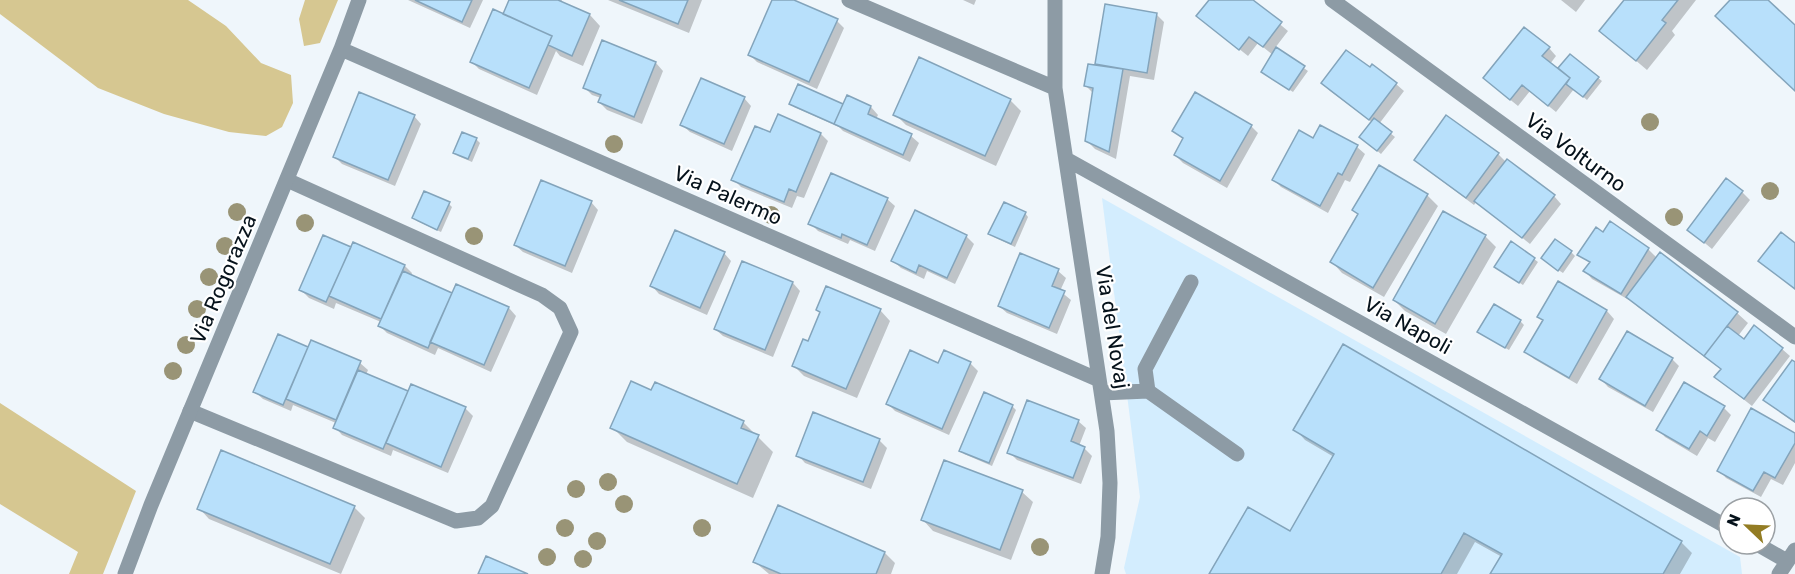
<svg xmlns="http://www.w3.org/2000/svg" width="1795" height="574" viewBox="0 0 1795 574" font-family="Rubik,sans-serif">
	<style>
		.built { fill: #d3edfe }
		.green { fill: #d6c791 }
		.shadow { fill: #0003 }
		.building { fill: #b8e0fb; stroke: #83a4bb; stroke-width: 1.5 }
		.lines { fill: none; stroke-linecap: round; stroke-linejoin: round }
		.service { stroke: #8d9ba5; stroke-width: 15 }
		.minor { stroke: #8d9ba5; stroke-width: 15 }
		.tree { fill: #999476 }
		.labels { text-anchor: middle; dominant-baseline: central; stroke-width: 4.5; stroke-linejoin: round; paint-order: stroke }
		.street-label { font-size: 21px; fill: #06121b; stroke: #fff }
	</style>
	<rect width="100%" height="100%" fill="#eff6fb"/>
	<path class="built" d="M1102,198L1740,557L1742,574H1126L1124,568L1140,497Z"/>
	<path class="green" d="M0,0H188L226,26L261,63L291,75L293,103L282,127L266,136L229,132L164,114L98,88L0,14Z
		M305,0H338L320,43L304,46L299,19Z
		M0,403L136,491L103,574H69L78,552L0,504Z"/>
	<path class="shadow" d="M408,0H483L470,28Z
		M511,0H562L561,3L590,15L600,26L583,66L560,56L556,51L537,95L479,69L472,62L504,16Z
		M608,0H702L689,33Z
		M774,0H790L837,21L844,28L817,89L757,62L750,55Z
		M963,0H976L974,5Z
		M1210,0H1251L1288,31L1275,48L1308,71L1293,92L1266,75L1273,55L1258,43L1248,56L1198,16Z
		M1561,0H1585L1576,12Z
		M1626,0H1696L1672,31L1675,35L1647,70L1601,31Z
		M1106,6L1157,15L1164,22L1154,80L1130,76L1116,159L1095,149L1087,141L1093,93L1086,86L1096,65Z
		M603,42L656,63L663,71L642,124L607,110L599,102L601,98L592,95L584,87Z
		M1549,48L1556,56L1550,64L1563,74L1570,56L1602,81L1587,100L1574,89L1556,112L1530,91L1518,106L1492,85Z
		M920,59L1010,100L1021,111L996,166L906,125L895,114Z
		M1323,83L1396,84L1404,91L1379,124L1395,137L1381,154L1364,140L1372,122L1330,91Z
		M847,97L871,107L878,115L876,119L911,136L919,143L910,162L843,131L839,127L794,107L790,103L843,106Z
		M744,98L751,106L732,151L690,132L682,125Z
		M414,116L421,124L395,186L342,164L334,156Z
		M1251,126L1258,133L1227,188L1183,163L1175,155L1184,140L1174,131Z
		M771,134H821L828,141L804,198L797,196L792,208L741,187L733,179Z
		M476,139L480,143L472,162L458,156L455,152Z
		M1313,140L1357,147L1365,154L1350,182L1345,180L1328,213L1281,187L1274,180Z
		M1498,154L1506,162L1554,196L1561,204L1530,244L1477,201L1474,205L1423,167L1416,160Z
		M1742,192L1750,200L1712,249L1689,230Z
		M1427,195L1438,206L1384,297L1342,273L1332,262L1359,215L1354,210Z
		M887,199L895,206L875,251L850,240L848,244L818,231L810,223Z
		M591,202L598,210L572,273L523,252L515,245Z
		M449,204L452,207L441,232L417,221L413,217Z
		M916,212L966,236L974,244L955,284L927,271L924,279L901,268L893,261Z
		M1025,213L1028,217L1015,247L994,237L990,234Z
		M1603,234L1648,249L1657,258L1737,313L1748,323L1738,336L1744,341L1782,349L1790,356L1752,406L1724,384L1722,370L1638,307L1630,299L1629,300L1592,279L1585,271L1591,264L1579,254Z
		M1485,236L1496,247L1446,334L1405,311L1394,300Z
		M354,244L405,266L412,273L411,277L452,295L457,286L509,308L516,316L491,372L438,348L435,355L387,333L380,326L381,322L336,303L334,309L309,298L301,290L352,249Z
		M1571,252L1575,256L1563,273L1546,262Z
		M724,253L731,261L707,315L659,294L652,286Z
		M1534,259L1538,262L1523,285L1500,270Z
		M743,263L793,283L800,291L773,357L723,336L715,329Z
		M1058,271L1066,278L1060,291L1071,300L1057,334L1007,313L999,306Z
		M1558,283L1607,311L1614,319L1577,384L1534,359L1526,351L1544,321Z
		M817,310H880L890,321L857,398L804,376L794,366L809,343L821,314Z
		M1520,321L1524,325L1509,350L1483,335Z
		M279,336L309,349L360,363L368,370L366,375L409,393L465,408L473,416L448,473L393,450L391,456L342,435L335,427L336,423L293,405L291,411L263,399L255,392Z
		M1343,346L1681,542L1692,553L1680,574H1492L1502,557L1475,542L1457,574H1211L1290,533L1334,457L1305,440L1295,429Z
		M945,352L971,364L978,371L949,435L895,411L887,403L939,365Z
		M1672,359L1679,366L1653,412L1608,387L1601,379Z
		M1795,364V423L1773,407L1765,400Z
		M651,392L743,422L773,452L753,498L627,442L612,427Z
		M1012,406L1016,410L992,466L964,454L961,450Z
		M1724,408L1731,415L1715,442L1708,438L1697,456L1665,437L1658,429Z
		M1078,421L1086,428L1079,446L1084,448L1092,456L1081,484L1017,460L1009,452Z
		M1795,434V463L1783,485L1771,479L1761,497L1726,478L1719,470Z
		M879,440L887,448L871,489L805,463L798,455Z
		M945,462L1022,492L1033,502L1011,560L933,531L923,520Z
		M354,507L365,518L341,574L209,519L199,508Z
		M885,553L895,563L891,574H769L755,562Z"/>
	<path class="building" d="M415,0H472L462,22Z
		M509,0H558L590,14L572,56L548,45L552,36L503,14Z
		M619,0H688L678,24Z
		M772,0H794L838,19L809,82L748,55Z
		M1209,0H1253L1282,22L1263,47L1249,37L1239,50L1196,16Z
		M1624,0H1678L1662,20L1666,23L1636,61L1599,31Z
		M1730,0H1768L1795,25V91L1715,16Z
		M1105,4L1157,13L1147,73L1095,64Z
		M493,9L552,36L529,88L470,62Z
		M1524,27L1550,47L1542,56L1570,78L1548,106L1522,85L1510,100L1483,78Z
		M602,40L656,62L634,117L598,102L601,95L583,88Z
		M1276,47L1305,66L1289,90L1261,72Z
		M1346,50L1370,67L1372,64L1397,83L1369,120L1321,83Z
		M1570,54L1599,77L1583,97L1566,84L1570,78L1558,68Z
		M919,57L1011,99L985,156L893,115Z
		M1088,64L1123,69L1109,152L1085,141L1093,88L1084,86Z
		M701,78L745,97L724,144L680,125Z
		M798,84L843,104L834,124L789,104Z
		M359,92L415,115L388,180L333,157Z
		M1195,92L1252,125L1220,181L1174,155L1183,138L1172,131Z
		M847,95L871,106L868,114L912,134L903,155L834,124Z
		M778,114L821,133L796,192L789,189L784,202L731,180L755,126L770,132Z
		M1446,115L1499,153L1466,198L1414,160Z
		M1374,118L1392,132L1377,151L1359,137Z
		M1320,125L1358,145L1342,175L1338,173L1320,206L1272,180L1299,130L1313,138Z
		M462,132L477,138L468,159L453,153Z
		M1507,159L1555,195L1522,238L1474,201Z
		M1379,165L1428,194L1373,288L1330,262L1358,214L1352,210Z
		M831,173L888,198L867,245L842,234L841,238L808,224Z
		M1726,178L1743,191L1704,243L1687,230Z
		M541,180L592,201L565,266L514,245Z
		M424,191L450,202L437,230L412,218Z
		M1004,202L1026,212L1011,244L988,234Z
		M915,210L967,235L947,278L919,265L916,273L891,261Z
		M1443,211L1486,235L1435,324L1393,300Z
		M1610,221L1649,248L1621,294L1583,271L1590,262L1577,255L1596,227L1603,232Z
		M675,230L725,252L700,308L650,286Z
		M1781,232L1795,243V289L1758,261Z
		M323,235L351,247L326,302L299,290Z
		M1555,239L1572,251L1558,271L1541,258Z
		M1511,241L1535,258L1519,283L1494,267Z
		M353,242L405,265L381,319L329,296Z
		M1660,252L1738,312L1704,356L1626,297Z
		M1020,253L1059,269L1052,286L1065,291L1049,328L998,306Z
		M742,261L793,282L765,350L714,329Z
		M403,271L452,293L428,348L378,326Z
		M1558,281L1607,310L1569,378L1524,352L1543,320L1537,317Z
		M456,284L509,307L484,365L430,342Z
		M826,286L881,309L846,389L792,366L803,339L808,341L820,312L816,310Z
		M1494,304L1521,320L1505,348L1477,332Z
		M1754,325L1783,348L1744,399L1714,377L1721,369L1704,356L1727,326L1744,339Z
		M1627,331L1673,358L1645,406L1599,379Z
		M278,334L308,347L283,405L253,392Z
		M311,340L361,361L336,420L286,399Z
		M1343,344L1682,541L1663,574H1490L1502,554L1464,533L1441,574H1209L1248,507L1290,531L1334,454L1293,430Z
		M910,350L938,363L944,350L971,362L942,429L886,404Z
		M1792,360L1795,362V422L1763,400Z
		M358,370L408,391L383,449L333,428Z
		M631,381L651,390L655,382L744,421L741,428L759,435L737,484L610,428Z
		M1684,382L1725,406L1707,436L1700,431L1689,449L1656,430Z
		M411,384L466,407L441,467L386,443Z
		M984,392L1013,405L989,463L959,451Z
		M1027,400L1079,420L1071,441L1085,447L1073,478L1007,453Z
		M1751,408L1795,433V443L1775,478L1764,472L1753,491L1717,471Z
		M813,412L880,439L863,482L796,456Z
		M221,450L355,506L330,564L197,509Z
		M944,460L1023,490L1000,550L921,520Z
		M778,505L885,552L876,574H781L753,562Z
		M486,556L528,574H478Z"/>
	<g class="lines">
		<path class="service" d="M1148,391L1145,369L1191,282
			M1102,393L1148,391L1237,454
			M190,411L456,521L478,518L492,506L571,332L560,308L542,295L287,180"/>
		<path class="minor" d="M849,0L1055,88
			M1055,0V88L1107,431L1110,483L1108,537L1102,574
			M1332,0L1795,337
			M341,49L1099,380
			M1066,159L1729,528
			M1757,544L1787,561
			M125,574L151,505L341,49L359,0
			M1779,574L1795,550"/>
	</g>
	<g class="tree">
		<circle cx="1650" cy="122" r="9"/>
		<circle cx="614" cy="144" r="9"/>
		<circle cx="1770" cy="191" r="9"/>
		<circle cx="237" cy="212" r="9"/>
		<circle cx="771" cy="215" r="9"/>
		<circle cx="1674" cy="217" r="9"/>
		<circle cx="305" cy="223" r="9"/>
		<circle cx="474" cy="236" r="9"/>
		<circle cx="225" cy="246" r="9"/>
		<circle cx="209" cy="277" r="9"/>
		<circle cx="197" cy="309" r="9"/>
		<circle cx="186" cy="345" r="9"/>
		<circle cx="173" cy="371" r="9"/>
		<circle cx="608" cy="482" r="9"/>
		<circle cx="576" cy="489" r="9"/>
		<circle cx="624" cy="504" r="9"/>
		<circle cx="565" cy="528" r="9"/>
		<circle cx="702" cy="528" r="9"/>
		<circle cx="597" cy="541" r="9"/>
		<circle cx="1040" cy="547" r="9"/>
		<circle cx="547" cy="557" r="9"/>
		<circle cx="583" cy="559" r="9"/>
	</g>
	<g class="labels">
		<g class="street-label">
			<text transform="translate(1576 152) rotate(36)">Via Volturno</text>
			<text transform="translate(728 195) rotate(24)">Via Palermo</text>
			<text transform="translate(223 279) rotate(-67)">Via Rogorazza</text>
			<text transform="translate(1408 325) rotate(29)">Via Napoli</text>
			<text transform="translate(1113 327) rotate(81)">Via del Novaj</text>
		</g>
	</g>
	<g transform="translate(1747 526) rotate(293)"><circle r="28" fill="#ffffff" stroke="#9ba0a4" stroke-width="1.5"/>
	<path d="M0-4.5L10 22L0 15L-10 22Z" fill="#937c23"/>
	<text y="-9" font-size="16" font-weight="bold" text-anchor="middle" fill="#06121b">N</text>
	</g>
</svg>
